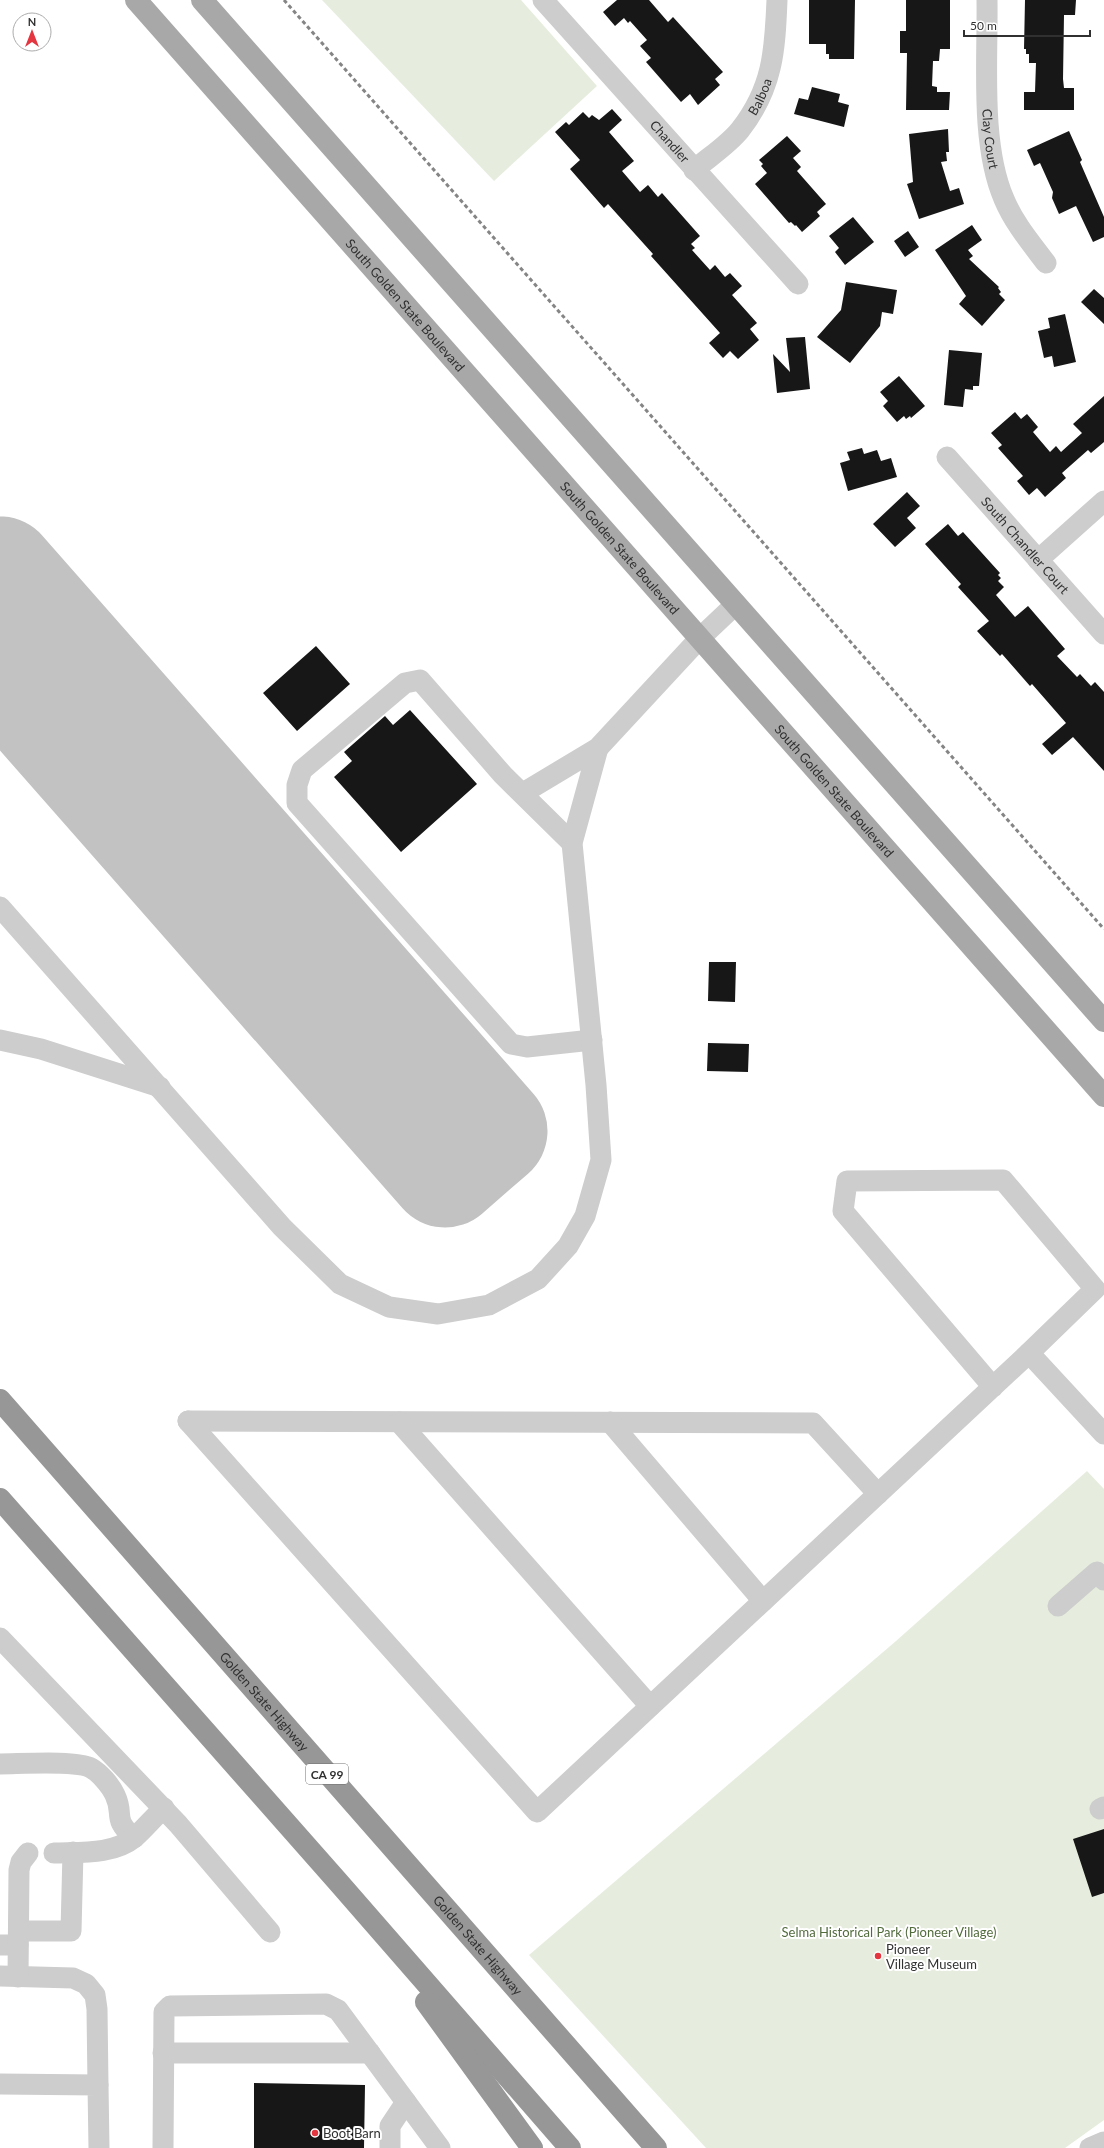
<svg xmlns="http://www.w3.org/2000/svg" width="1104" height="2148" viewBox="0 0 1104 2148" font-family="Lato,sans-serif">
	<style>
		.green { fill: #e6edde }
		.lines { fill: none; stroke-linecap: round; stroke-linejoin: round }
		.runway { stroke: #c2c2c2; stroke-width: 113 }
		.building { fill: #171717 }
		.minor { stroke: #cdcdcd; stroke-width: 21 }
		.major { stroke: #a8a8a8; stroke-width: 22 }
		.highway { stroke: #979797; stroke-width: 22 }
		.rail { stroke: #858585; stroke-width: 3; stroke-dasharray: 4 3; stroke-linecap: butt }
		.poi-dot { fill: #e33640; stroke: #fff; stroke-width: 1.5 }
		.labels { text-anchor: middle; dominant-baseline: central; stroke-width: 4; stroke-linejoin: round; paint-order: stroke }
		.shield { fill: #fff; stroke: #6e6e6e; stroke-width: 1 }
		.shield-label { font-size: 12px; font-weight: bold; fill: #303030 }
		.street-label { font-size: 13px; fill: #303030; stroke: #fff }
		.park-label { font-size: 13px; fill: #526b3d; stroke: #fff }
		.poi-label { font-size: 13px; fill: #303030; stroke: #fff; text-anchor: start }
	</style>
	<rect width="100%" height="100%" fill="#fff"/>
	<path class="green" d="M322,0H521L597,86L494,181Z
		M1087,1471L1104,1489V2120L1065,2148H706L529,1955L896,1641Z"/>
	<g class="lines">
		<path class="runway" d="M0,573L491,1131L445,1171L0,665"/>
	</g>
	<path class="building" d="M617,0H649L668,22L673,17L723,72L715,79L720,85L698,105L690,94L681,102L646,62L651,58L640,46L647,40L630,21L628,23L624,18L615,26L603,12Z
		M809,0H855L854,59H829V54H826V44H809Z
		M906,0H950V49H940L939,61H933L932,86L937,87V92H950L949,110H906L907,53H900V31H906Z
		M1025,0H1076L1075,15H1064L1063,79L1064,88H1074V110H1024V92H1035L1036,63H1029V54H1026V49H1024Z
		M812,87L840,94L838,102L849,105L844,127L794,114L799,98L808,100Z
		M612,109L622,120L609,132L634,161L622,171L640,192L648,185L658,197L662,193L700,236L691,244L695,248L692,250L710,270L715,265L725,277L730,273L742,286L732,295L757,323L750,329L759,340L738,359L730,351L723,358L709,343L720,333L651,256L653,254L608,204L604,208L570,169L580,160L555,132L566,122L569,125L583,112L589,118L592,115L599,120Z
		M948,129L949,152H946L947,161L941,162L950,191L959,188L964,204L919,219L907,184L913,182L909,134Z
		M1069,131L1082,160L1080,162L1104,217V237L1093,242L1076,206L1059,214L1052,198L1053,192L1040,163L1034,166L1027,150Z
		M787,136L801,151L793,158L801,167L797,171L826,204L817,212L820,216L802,232L796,225L795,226L791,222L789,223L755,184L767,173L761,166L763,164L759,160Z
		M853,217L874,242L845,265L835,252L839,248L829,236Z
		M972,225L982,240L968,250L973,256L969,259L999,287L998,288L1001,292L999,294L1005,300L982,326L959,304L966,296L935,250Z
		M908,231L919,247L905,257L894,241Z
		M846,282L897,290L893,314L882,312L880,326L850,363L817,337L841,310Z
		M1094,289L1104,298V324L1081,302Z
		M1065,314L1076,362L1054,367L1052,356L1044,358L1038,331L1050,328L1048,318Z
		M805,337L810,389L777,393L773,354L790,372L786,338Z
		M949,350L982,353L979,386H973V390L965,389L963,407L944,405Z
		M899,376L925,406L911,418L910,416L906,419L904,416L897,422L883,406L888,401L880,392Z
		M1104,396V442L1091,453L1088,450L1062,473L1066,478L1045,497L1037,488L1029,495L1017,481L1023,476L998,448L1002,445L991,433L1015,412L1021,419L1027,414L1038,427L1033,432L1050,452L1056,446L1061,452L1082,433L1073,424Z
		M862,448L864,454L877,450L881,461L891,458L897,477L848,491L840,463L850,460L847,452Z
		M907,492L920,506L907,518L916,528L895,547L873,524Z
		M948,524L958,536L963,532L1000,573L998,575L1001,578L998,581L1004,587L996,595L1015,617L1028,606L1065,649L1057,656L1077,677L1080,674L1091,686L1095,682L1104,692V771L1073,737L1052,755L1042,744L1066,723L1032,684L1030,686L1002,654L1000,656L977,631L989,621L958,587L961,584L925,544Z
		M316,646L350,684L297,731L263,693Z
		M410,710L477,784L401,852L334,777L352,761L344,752L385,716L393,725Z
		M709,962H736L735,1002L708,1001Z
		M708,1043L749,1044L748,1072L707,1071Z
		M1104,1829V1893L1092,1897L1073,1839Z
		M254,2083L365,2085L364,2148H254Z"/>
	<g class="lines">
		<g class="minor">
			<path id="s1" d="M543,0L798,284"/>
			<path id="s2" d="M987,0C988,60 980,144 1004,199C1014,223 1031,243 1046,263"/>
			<path id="s3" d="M694,170C709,157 728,145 740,130C773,88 775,50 777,0"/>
			<path id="s4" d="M947,457L1104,634"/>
			<path d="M1038,560L1104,501"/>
			<path d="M523,793L598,748L700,638L736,604"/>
			<path d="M572,843L503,775L420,680L405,683L302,770L297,785V803L511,1044L527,1047L592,1040"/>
			<path d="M0,907L282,1227L340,1284L389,1307L438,1314L489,1305L538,1279L568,1246L585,1216L601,1160L596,1085L572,843L598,748"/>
			<path d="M0,1040L41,1049L160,1087"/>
			<path d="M1029,1353L1104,1434"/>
			<path d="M188,1421L537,1812L1029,1353L1095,1289L1003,1180L847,1181L843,1211L993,1387"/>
			<path d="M188,1421L813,1423L878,1494"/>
			<path d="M399,1422L650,1706"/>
			<path d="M610,1422L763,1601"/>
			<path d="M1058,1606L1097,1572L1104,1580"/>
			<path d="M0,1638L178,1824L270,1932"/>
			<path d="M0,1764C20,1764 76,1760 91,1768C100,1773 111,1786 115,1795C125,1816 111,1817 134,1838"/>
			<path d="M1100,1809L1104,1807"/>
			<path d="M54,1853C81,1852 113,1855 135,1837C145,1828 154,1817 164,1808"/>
			<path d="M19,1931H71L73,1852"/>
			<path d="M0,1945H18"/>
			<path d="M0,1976L73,1978L86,1984L95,1995L97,2009L98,2085"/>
			<path d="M18,1977L19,1870L21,1862L28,1853"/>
			<path d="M163,2053H370"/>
			<path d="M0,2084L98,2085L99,2148"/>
			<path d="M163,2148L164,2012L170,2006L326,2004L338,2010L440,2148"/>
			<path d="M390,2148V2126L406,2102"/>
			<path d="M1090,2148L1104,2142"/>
		</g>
		<g class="major">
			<path id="s5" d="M136,0L1104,1096"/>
			<path d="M202,0L1104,1021"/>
		</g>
		<g class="highway">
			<path id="s6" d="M0,1400L656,2148"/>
			<path d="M0,1499L339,1883L570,2148"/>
			<path d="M426,2002L532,2148"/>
		</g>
		<path class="rail" d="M284,0L1104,929"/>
	</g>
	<g class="poi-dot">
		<circle cx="878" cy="1956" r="4"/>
		<circle cx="315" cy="2133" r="4"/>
	</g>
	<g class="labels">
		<rect class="shield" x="306" y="1764" width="42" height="20" rx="3"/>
		<g class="shield-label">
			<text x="327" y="1774">CA 99</text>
		</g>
		<g class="street-label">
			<text stroke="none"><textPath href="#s3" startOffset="100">Balboa</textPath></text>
			<text stroke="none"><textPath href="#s2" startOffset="139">Clay Court</textPath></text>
			<text stroke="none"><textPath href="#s1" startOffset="190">Chandler</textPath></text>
			<text stroke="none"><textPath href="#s5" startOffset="407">South Golden State Boulevard</textPath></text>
			<text stroke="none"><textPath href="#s4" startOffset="118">South Chandler Court</textPath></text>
			<text stroke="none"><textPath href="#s5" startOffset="731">South Golden State Boulevard</textPath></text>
			<text stroke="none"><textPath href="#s5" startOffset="1055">South Golden State Boulevard</textPath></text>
			<text stroke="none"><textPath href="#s6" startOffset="401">Golden State Highway</textPath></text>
			<text stroke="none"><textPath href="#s6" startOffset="725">Golden State Highway</textPath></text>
		</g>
		<g class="park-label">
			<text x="889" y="1932">Selma Historical Park (Pioneer Village)</text>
		</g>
		<g class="poi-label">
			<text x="886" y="1949">Pioneer<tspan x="886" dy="15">Village Museum</tspan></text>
			<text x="323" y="2133">Boot Barn</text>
		</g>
	</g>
	<g transform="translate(32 32)"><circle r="19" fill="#ffffff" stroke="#acacac"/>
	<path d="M0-3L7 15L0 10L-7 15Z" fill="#e33640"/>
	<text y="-6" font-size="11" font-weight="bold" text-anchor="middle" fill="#303030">N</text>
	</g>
	<path d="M964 30v6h126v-6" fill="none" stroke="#303030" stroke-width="2"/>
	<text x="970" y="30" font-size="12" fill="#303030" stroke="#ffffff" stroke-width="3" paint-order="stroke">50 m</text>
</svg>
